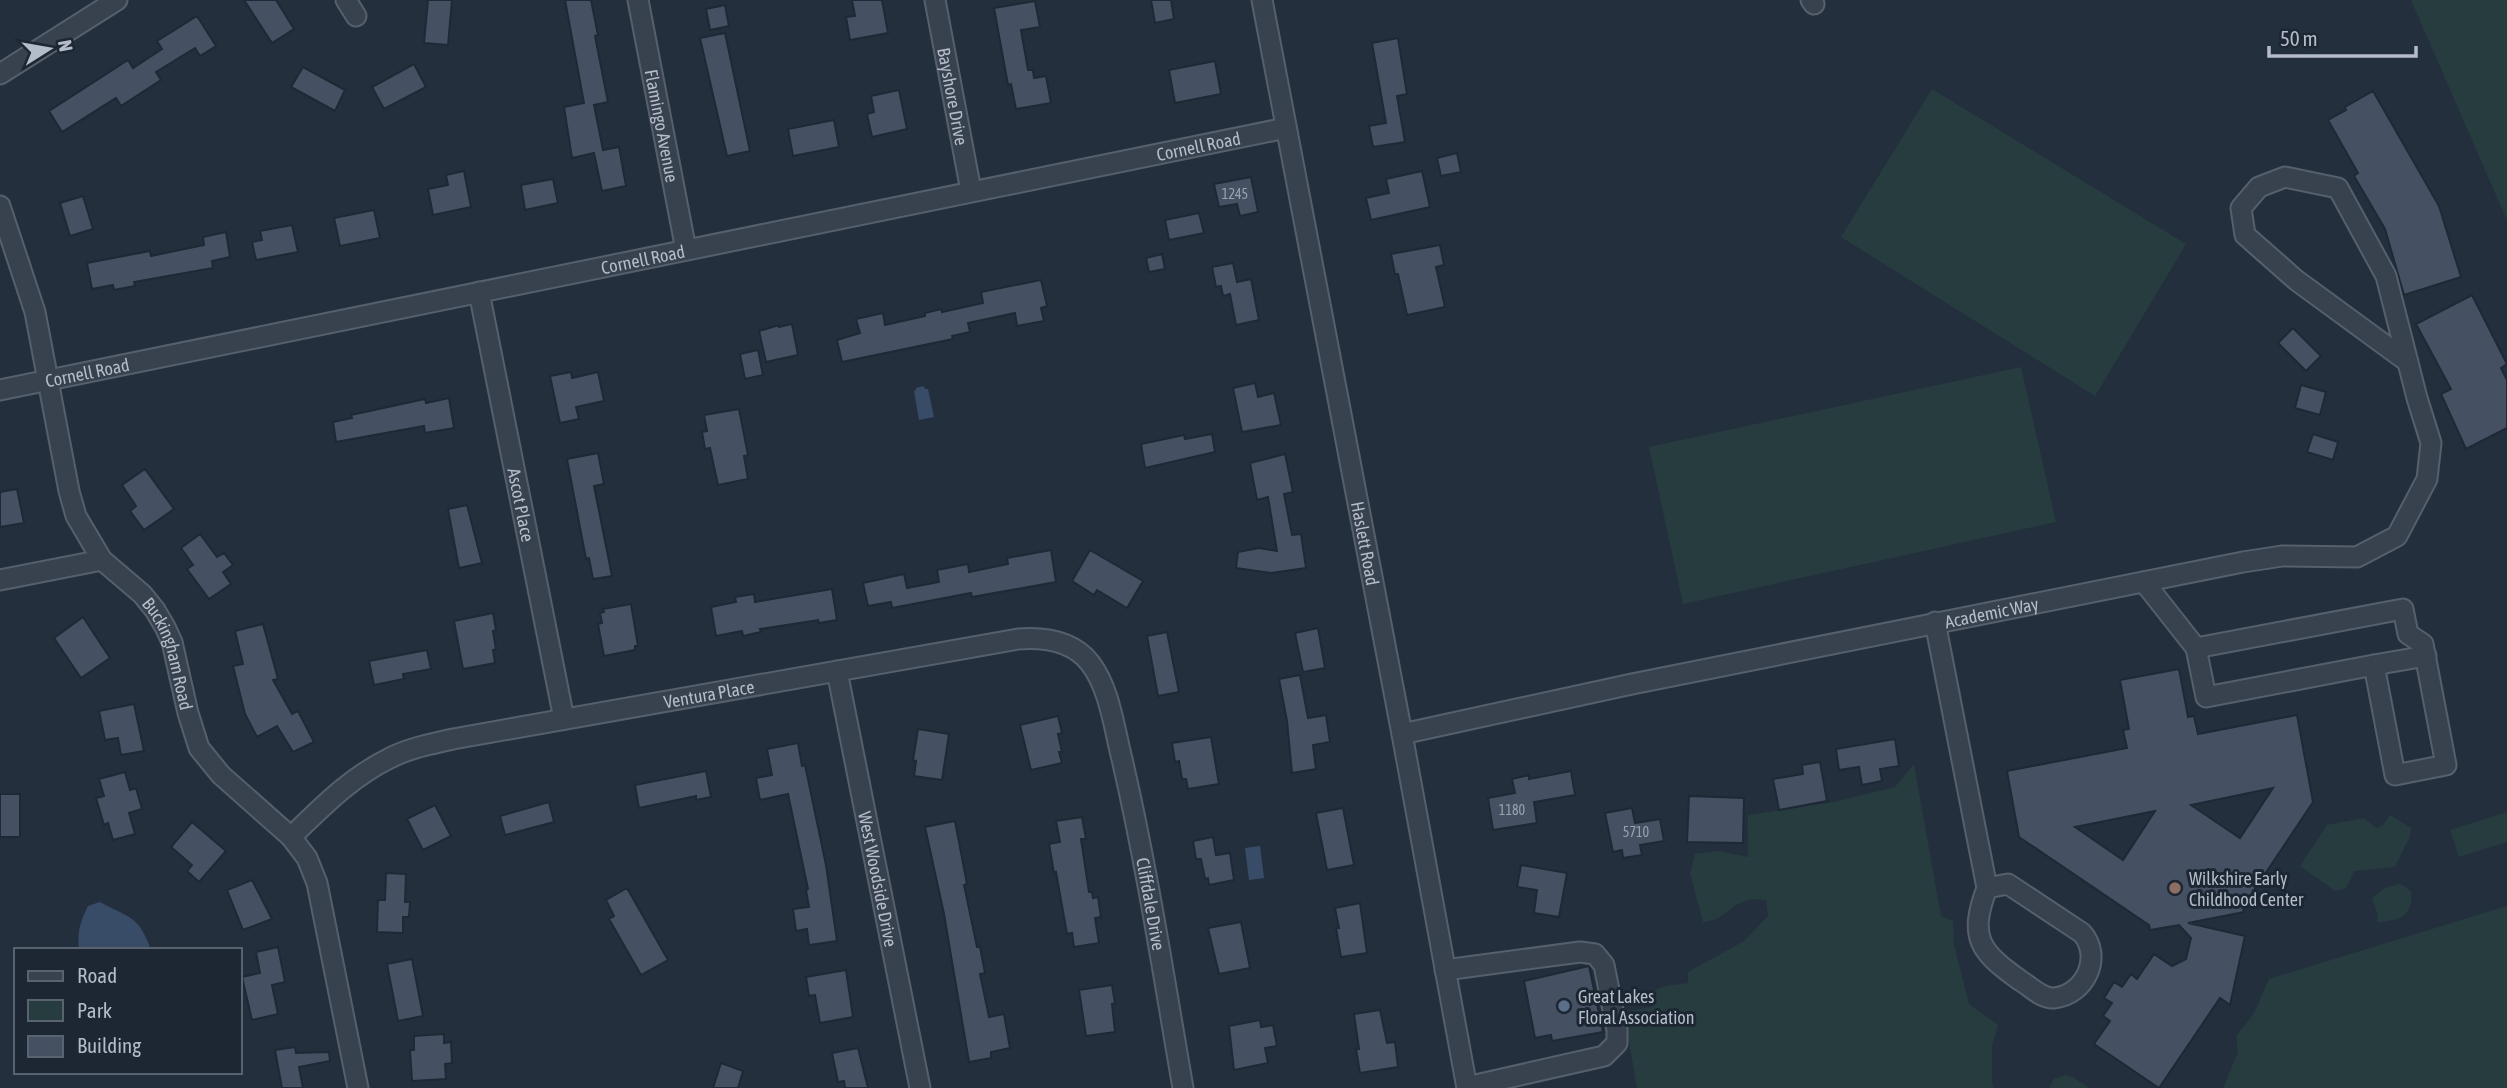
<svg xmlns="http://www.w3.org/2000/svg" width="2507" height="1088" viewBox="0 0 2507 1088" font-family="'Asap Condensed',sans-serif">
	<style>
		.green { fill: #263c3f }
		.water { fill: #394c67 }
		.building { fill: #455162; stroke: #1f2835; stroke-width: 2; fill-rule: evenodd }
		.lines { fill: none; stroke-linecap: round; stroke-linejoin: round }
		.minor-casing { stroke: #565f6c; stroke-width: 23 }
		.minor { stroke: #38414e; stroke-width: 19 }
		.education-dot { fill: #8d6e63; stroke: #1d2633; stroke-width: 2.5 }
		.service-dot { fill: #5c6f8a; stroke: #1d2633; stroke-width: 2.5 }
		.labels { text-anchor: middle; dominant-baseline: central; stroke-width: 6; stroke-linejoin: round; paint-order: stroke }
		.number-label { font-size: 14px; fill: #98a1af }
		.street-label { font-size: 18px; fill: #b4bcc9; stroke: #1d2633 }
		.poi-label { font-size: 18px; fill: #b4bcc9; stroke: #1d2633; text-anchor: start }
	</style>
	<rect width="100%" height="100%" fill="#242f3e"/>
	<path class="green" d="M2411,0H2507V219L2506,218Z
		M1932,89L2186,244L2095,396L1841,237Z
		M2021,367L2056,522L1683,604L1649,447Z
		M1914,764L1941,916L1953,921L1954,945L1969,1004L1998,1025L1992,1046V1083L1994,1088H1637L1624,1012L1651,1007L1649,993L1665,986L1688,983V972L1744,941L1768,916L1766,900C1761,900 1754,899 1749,900C1730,903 1727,920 1703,922L1690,873L1695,854L1719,851L1748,857V815L1834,802L1895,787Z
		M2507,812V842L2459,857L2450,830Z
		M2390,815L2411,828L2410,836L2395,867L2354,871L2346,888L2335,891L2300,866L2327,825L2363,818L2377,828L2383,825Z
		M2399,884L2406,887L2411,892C2414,916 2398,921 2377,922L2378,916L2372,898L2385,888Z
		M2507,906V1088H2223L2238,1052L2236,1036L2253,1015L2269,979Z
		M2065,1075L2073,1077L2089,1088H2049L2054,1079Z"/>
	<path class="water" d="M924,386L925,389H928L934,417L919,420L914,391L916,390V388Z
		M1260,846L1264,878L1249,880L1245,848Z
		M100,902C130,919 138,914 151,950H79C77,933 80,922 88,906Z"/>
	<path class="building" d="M244,0H276L294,29L272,43Z
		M428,0H452L448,45L424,43Z
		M565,0H591L598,35L595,36L608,102L594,105L603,150L619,147L626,186L602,191L594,153L572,158L564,107L584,103Z
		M852,0H882L888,33L850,40L846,17L855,16Z
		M1151,0H1171L1174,19L1155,23Z
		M1035,1L1040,27L1021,30L1028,70H1033L1034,78L1046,76L1051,103L1016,109L1011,84L1008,85L994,8Z
		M725,5L729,26L710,30L706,9Z
		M197,16L216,46L200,56L195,48L156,72L161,80L121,106L116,98L62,132L49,111L128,60L133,68L162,49L157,41Z
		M725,33L750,151L727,156L700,38Z
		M1398,38L1407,94L1397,96L1405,142L1373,147L1369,126L1386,123L1372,43Z
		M1215,61L1221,94L1175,103L1169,70Z
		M414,64L426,87L384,109L372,87Z
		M303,67L345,90L335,111L291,87Z
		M899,90L907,129L872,137L867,114L874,112L871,96Z
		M2373,91L2439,206L2461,277L2404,295L2385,229L2354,176L2358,173L2328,120L2346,110L2345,107Z
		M834,120L839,147L793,156L788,129Z
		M1457,153L1461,172L1441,176L1437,158Z
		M464,171L471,207L433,215L428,189L448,185L446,175Z
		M1422,171L1430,207L1371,220L1366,198L1389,193L1386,179Z
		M1251,177L1258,212L1240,216L1237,204L1219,207L1214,184Z
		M553,179L558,203L525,210L521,185Z
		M83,196L93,229L70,236L60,203Z
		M374,210L380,238L340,246L334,218Z
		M1199,213L1204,233L1169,240L1165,220Z
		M292,225L298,252L256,260L252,242L262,240L260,231Z
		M226,232L230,257L212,261L213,268L134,282L135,286L114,290L113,285L92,289L87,263L150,251L151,256L204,245L203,237Z
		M1440,245L1444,265L1436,267L1445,307L1407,315L1398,274H1395L1391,254Z
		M1162,254L1165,269L1149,272L1146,258Z
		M1233,263L1237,282L1251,279L1259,320L1236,325L1230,294L1223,296L1221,286L1216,287L1212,267Z
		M1041,280L1047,306L1041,308L1044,321L1017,326L1015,313L968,323L970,332L952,336L953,339L842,362L837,340L860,333L856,319L883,313L885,325L925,316V313L941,309L942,312L983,303L981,292Z
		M2472,295L2507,364L2501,368L2507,380V428L2466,449L2441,394L2451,389L2416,324Z
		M792,324L798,355L766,362L759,331L779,325V327Z
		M2293,328L2321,356L2306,371L2278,343Z
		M758,350L763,375L745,379L740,354Z
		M571,372L572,378L598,372L604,401L576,407L579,419L560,423L550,376Z
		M1255,383L1258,397L1274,393L1281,425L1242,432L1233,388Z
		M2301,385L2326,392L2320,415L2295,408Z
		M449,398L454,428L425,433L424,426L336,442L333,422L352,418L351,415L425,399L426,403Z
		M739,409L748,455L744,456L748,479L718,485L710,448L705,449L702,432L707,431L704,415Z
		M1212,434L1215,452L1145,468L1141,444L1184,435L1185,439Z
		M2313,434L2338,442L2333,460L2307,452Z
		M598,453L604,484L594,486L612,576L593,579L589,558L586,559L567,459Z
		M1285,454L1293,492L1284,494L1292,535L1301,534L1306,568L1271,573L1236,568L1238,552L1259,548L1277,551L1268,497L1257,500L1250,463Z
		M145,469L174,509L144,530L130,511L136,506L122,485Z
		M17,489L24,523L0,527V492Z
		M467,505L482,563L459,568L448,509Z
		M200,534L217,557L224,553L233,565L223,572L231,584L209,599L187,569L193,565L181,548Z
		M1051,550L1056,582L972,597L971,593L892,608L891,602L868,606L863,583L904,574L907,588L939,582L937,570L968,564L969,572L1008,564L1007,558Z
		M1090,550L1143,581L1127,608L1097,590L1094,595L1072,581Z
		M832,589L837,620L819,623L818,620L760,629L761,632L743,636L742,631L716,636L711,607L736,602L735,597L754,594L755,602Z
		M631,604L638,646H635V650L604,656L598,624L602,623L600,613L604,612L603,609Z
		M493,613L496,630L493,631L496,649L493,650L495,663L463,669L454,621Z
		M83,617L110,658L81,678L54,638Z
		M263,624L278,679L273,680L292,714L298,711L314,742L293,752L277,726L257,737L245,714L233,666L243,664L235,631Z
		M1318,628L1325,668L1303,672L1295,633Z
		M1167,632L1179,692L1158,696L1147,636Z
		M427,650L431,669L403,674L404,679L374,685L369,661Z
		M2179,669L2188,717L2194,716L2198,734L2297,715L2313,802L2243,907L2244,912L2188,923L2245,936L2230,1005L2220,998L2159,1088L2094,1044L2110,1021L2103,1016L2112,1003L2104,998L2114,982L2122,987L2131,974L2137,979L2154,954L2172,966L2186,959L2191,938L2179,925L2150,930L2149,925L2019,837L2007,771L2127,748L2123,730L2129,729L2120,680ZM2273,788L2240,838L2191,805ZM2155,811L2123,860L2075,827Z
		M1300,675L1308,718L1326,715L1330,742L1313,745L1316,769L1292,773L1287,721L1279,679Z
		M134,704L144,751L121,755L118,738L105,740L99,711Z
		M1058,716L1062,733L1058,734L1062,752H1059L1062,763L1031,770L1020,725Z
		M918,729L949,734L942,780L914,776L916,761L913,760Z
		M1211,737L1219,784L1188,789L1186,779H1182L1179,761L1175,762L1172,743Z
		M1895,739L1899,766L1880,769L1882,781L1862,785L1859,767L1839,770L1836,749Z
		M798,743L802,766L805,765L826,865L837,941L809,945L807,929L796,931L793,909L809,907L806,890L808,889L788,794L760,800L756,778L772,775L767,749Z
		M1820,762L1827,801L1779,810L1773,779L1803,774L1802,765Z
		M706,771L711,797L696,800V796L639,808L635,785Z
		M1571,771L1575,795L1534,802L1537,823L1493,830L1488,798L1515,793L1512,779L1529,775V779Z
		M125,772L130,790L136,788L142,809L129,813L135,834L113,840L108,823L104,825L96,798L104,796L99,779Z
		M0,794H20V837H0Z
		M1689,796L1744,798L1743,843L1687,842Z
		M549,802L554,822L505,835L500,816Z
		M435,805L451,836L423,850L407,819Z
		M1343,808L1354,865L1327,870L1316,813Z
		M1632,808L1635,823L1660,819L1664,841L1640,845L1642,855L1623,858L1622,850L1613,852L1605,813Z
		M1082,817L1086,839H1081L1089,892H1092L1093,898L1098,897L1101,917L1095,918L1099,943L1074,947L1072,933L1067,934L1056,872L1054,873L1049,844L1060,842L1056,821Z
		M955,821L967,884L964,885L977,947H980L985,973L980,974L989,1017L1004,1014L1010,1048L991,1052V1058L969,1062L944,914L925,827Z
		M192,822L226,851L199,882L187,871L192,865L171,847Z
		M1213,837L1216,855L1230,853L1234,880L1209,885L1208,878L1205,879L1201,859H1196L1193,841Z
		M1521,865L1567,873L1559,917L1534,913L1537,890L1517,887Z
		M386,873L406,874L405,902H410L409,917H403V933L377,932L378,900H385Z
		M252,880L272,919L243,930L227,890Z
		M627,888L668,960L641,975L609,919L614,916L606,900Z
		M1360,903L1367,953L1341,957L1336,928H1339L1335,908Z
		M1241,922L1250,968L1219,974L1208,928Z
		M278,947L285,982L272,985L278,1014L252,1020L242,977L260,973L256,952Z
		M412,959L423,1016L398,1021L387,964Z
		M1589,966L1603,1032L1552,1041L1551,1035L1535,1038L1524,981Z
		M846,970L853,1017L820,1023L815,995L809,996L806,977Z
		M1112,985L1115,1003L1112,1004L1115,1032L1086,1036L1079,990Z
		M1380,1010L1387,1043L1395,1042L1398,1067L1360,1073L1356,1049H1359L1354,1014Z
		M1260,1020L1261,1027L1273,1025L1277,1046L1265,1048L1268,1063L1234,1070L1229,1026Z
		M444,1034V1043L451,1042L452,1063L445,1064L446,1079L412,1081L410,1050H414V1036Z
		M295,1047L296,1053L329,1052L330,1061L299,1067L303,1088H282L275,1050Z
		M858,1048L868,1088H845L844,1081L838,1082L832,1053Z
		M721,1063L743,1071L738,1088H713Z"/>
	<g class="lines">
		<g class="minor-casing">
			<g id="minor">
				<path d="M346,0L356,16"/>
				<path id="s1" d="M638,0L686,250"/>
				<path id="s2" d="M935,0L971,191"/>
				<path id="s3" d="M1262,0L1402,734L1467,1088"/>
				<path d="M1811,0L1814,4"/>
				<path d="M0,74L117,0"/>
				<path id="s4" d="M0,206L35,312L69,491L76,516L102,560L142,594L155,610L165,627L172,642L188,713L199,748L221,775L291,837L307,858L317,883L358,1088"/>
				<path id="s5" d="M479,292L564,719"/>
				<path id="s6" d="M0,390L1286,128"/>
				<path d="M0,580L102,560"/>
				<path d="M2144,582L2196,648L2403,609L2408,634L2423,644L2446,765L2395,775L2374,665L2206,697L2196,648"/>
				<path d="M1935,622L1987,888C1968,938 1980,952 2021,981C2031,987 2042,999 2054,998C2085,995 2103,957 2082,933L2008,884L1987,888"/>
				<path d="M2374,665L2426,656"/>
				<path id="s7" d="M837,671L920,1088"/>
				<path id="s8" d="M1402,734L1632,684L2243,562L2282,556L2357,557L2397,536L2427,479L2431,443L2417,398L2386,276L2338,188L2285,177L2259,187L2241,208L2245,235L2296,280L2408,362"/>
				<path id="s9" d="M291,837C322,807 351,777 390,758C409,748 432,744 453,739L1018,639C1045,637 1073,641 1090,663C1110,689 1114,728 1122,759C1147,867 1164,978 1183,1088"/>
				<path d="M1445,970L1580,952L1595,954L1604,965L1617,1030V1043L1604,1056L1467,1087"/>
			</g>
		</g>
		<use href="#minor" class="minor"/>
	</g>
	<circle class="education-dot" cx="2175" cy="888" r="7"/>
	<circle class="service-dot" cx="1564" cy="1006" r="7"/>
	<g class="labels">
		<g class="number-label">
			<text x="1235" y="194">1245</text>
			<text x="1512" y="810">1180</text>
			<text x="1636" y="832">5710</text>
		</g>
		<g class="street-label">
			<text stroke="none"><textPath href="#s2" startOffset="98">Bayshore Drive</textPath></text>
			<text stroke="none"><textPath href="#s1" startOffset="128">Flamingo Avenue</textPath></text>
			<text stroke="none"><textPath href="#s6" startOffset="1223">Cornell Road</textPath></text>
			<text stroke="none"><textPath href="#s6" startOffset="656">Cornell Road</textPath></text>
			<text stroke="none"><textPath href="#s6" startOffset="89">Cornell Road</textPath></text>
			<text stroke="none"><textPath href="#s5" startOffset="217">Ascot Place</textPath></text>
			<text stroke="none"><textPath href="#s3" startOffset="553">Haslett Road</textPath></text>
			<text stroke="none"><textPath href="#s8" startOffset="602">Academic Way</textPath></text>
			<text stroke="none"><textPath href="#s4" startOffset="490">Buckingham Road</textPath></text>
			<text stroke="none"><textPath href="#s9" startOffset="453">Ventura Place</textPath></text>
			<text stroke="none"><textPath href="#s7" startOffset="212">West Woodside Drive</textPath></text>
			<text stroke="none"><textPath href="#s9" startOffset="1096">Cliffdale Drive</textPath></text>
		</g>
		<g class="poi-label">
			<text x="2189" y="878">Wilkshire Early<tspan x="2189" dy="21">Childhood Center</tspan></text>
			<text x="1578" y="996">Great Lakes<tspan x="1578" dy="21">Floral Association</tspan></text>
		</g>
	</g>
	<rect x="14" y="948" width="228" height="126" fill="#1d2633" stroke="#59626f" stroke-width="2"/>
	<rect x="28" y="971" width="35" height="10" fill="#38414e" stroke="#59626f" stroke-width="2"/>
	<text x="77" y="983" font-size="21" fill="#b4bcc9">Road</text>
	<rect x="28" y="1000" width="35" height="21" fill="#263c3f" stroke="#59626f" stroke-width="2"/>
	<text x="77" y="1018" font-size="21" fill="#b4bcc9">Park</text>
	<rect x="28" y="1036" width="35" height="21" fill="#455162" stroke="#59626f" stroke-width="2"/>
	<text x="77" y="1053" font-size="21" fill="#b4bcc9">Building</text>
	<g transform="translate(49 49) rotate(79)" stroke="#1d2633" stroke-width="5" paint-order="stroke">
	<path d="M0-5L12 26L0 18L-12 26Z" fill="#b4bcc9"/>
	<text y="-10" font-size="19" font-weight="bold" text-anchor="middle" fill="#b4bcc9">N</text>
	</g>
	<path d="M2269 46v10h147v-10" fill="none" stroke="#b4bcc9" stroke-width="3.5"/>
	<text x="2280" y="46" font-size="21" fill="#b4bcc9" stroke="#1d2633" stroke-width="5" paint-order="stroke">50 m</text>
</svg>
